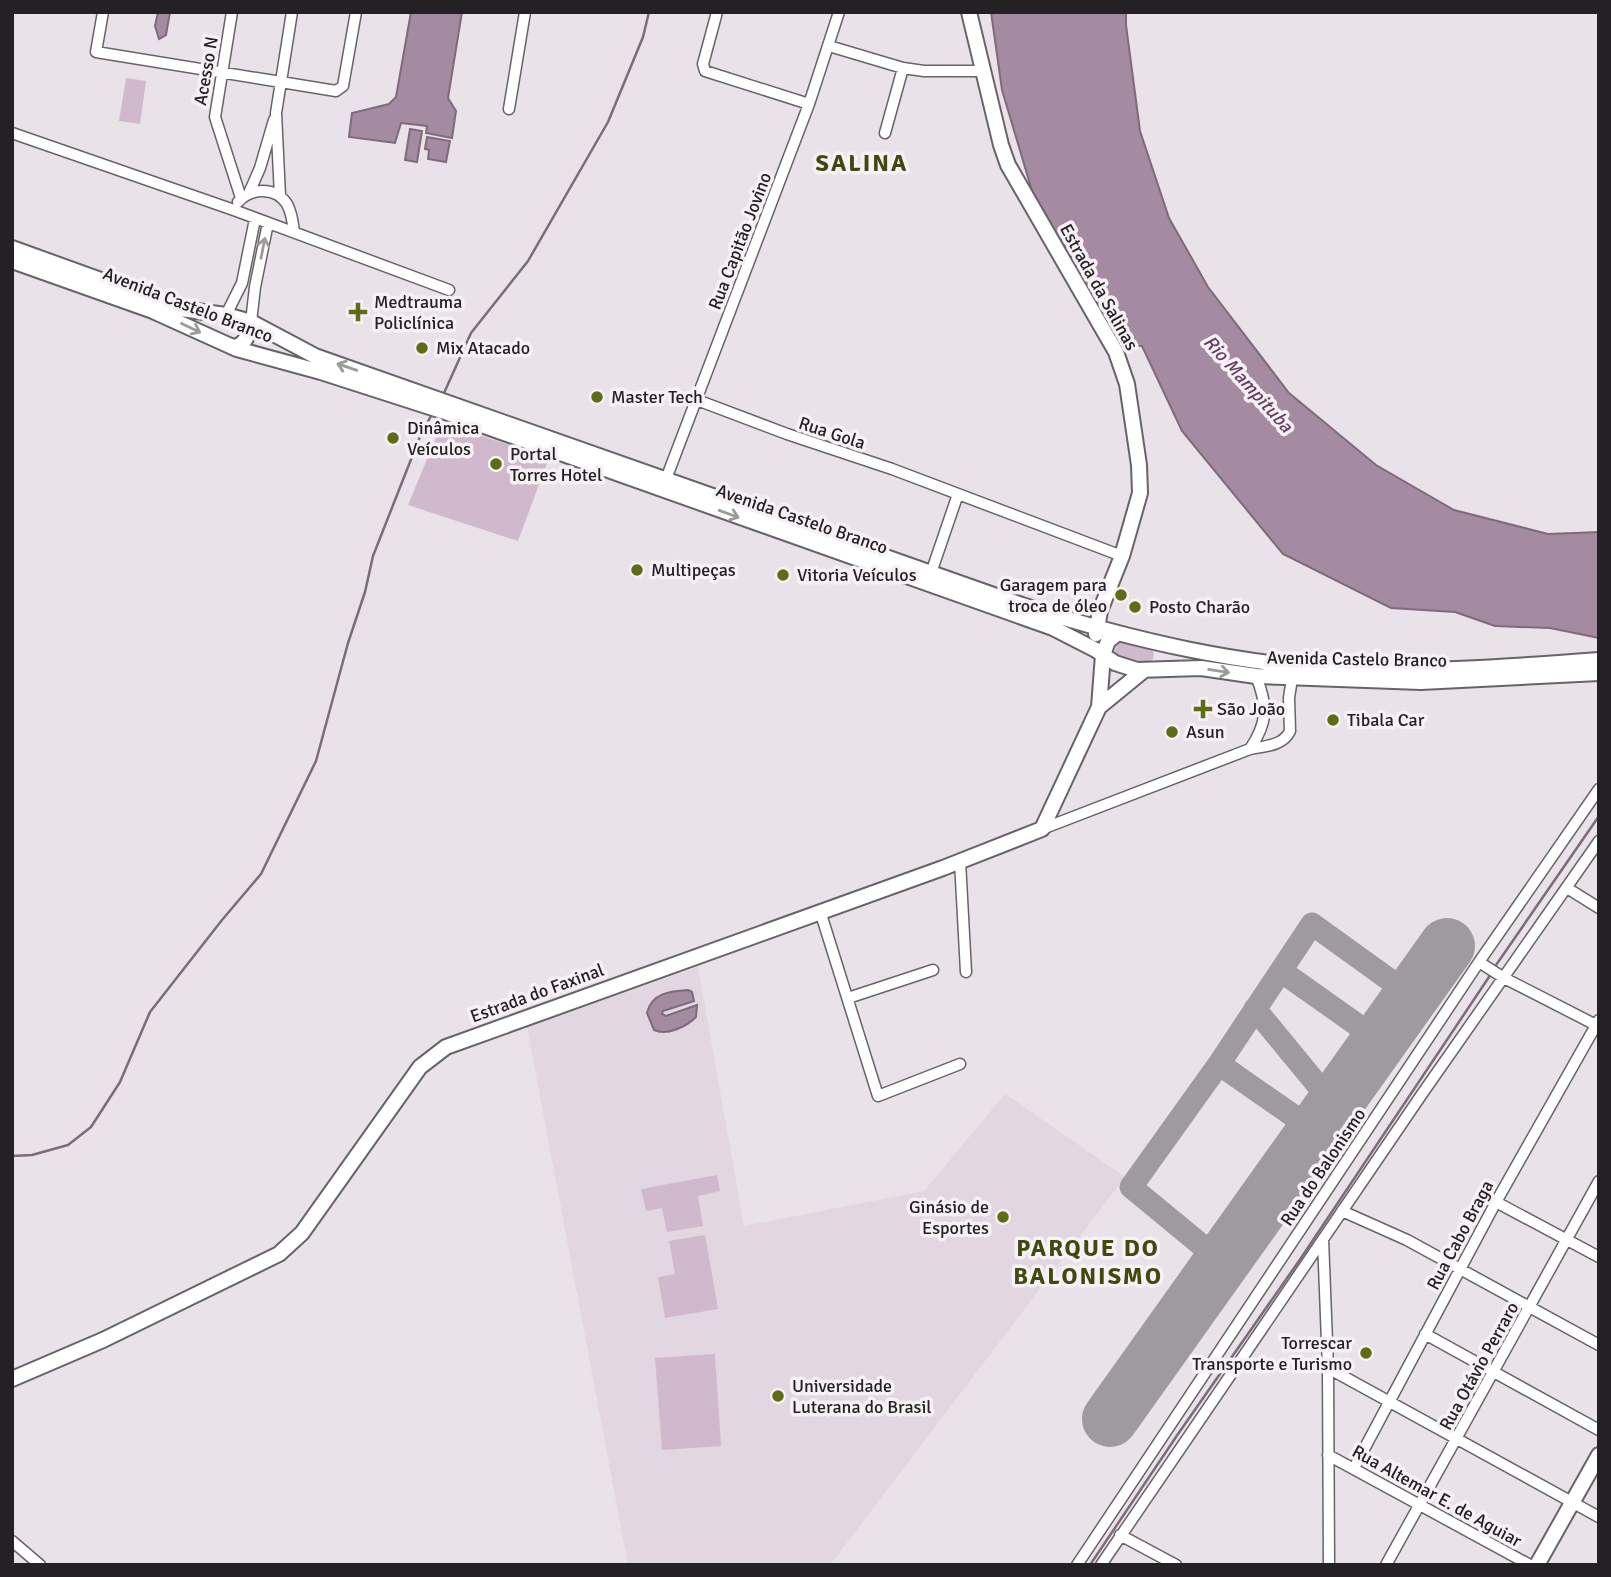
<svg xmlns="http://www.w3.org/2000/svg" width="1611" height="1577" viewBox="0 0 1611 1577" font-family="Signika,sans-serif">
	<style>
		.built { fill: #e2d6e1 }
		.green { fill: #d0b9cd }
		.water { fill: #a48ba2; stroke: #7d6b7c; stroke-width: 2 }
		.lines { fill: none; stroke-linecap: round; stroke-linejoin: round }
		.stream { stroke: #7d6b7c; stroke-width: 2.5 }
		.taxiway { stroke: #9e9a9e; stroke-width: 23 }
		.runway { stroke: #9e9a9e; stroke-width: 56 }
		.street-casing { stroke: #686368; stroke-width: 13 }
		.secondary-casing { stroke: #686368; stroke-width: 18 }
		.street { stroke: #fff; stroke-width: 10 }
		.secondary { stroke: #fff; stroke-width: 14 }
		.oneway { stroke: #9c9b9c }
		.poi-dot { fill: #5d6c17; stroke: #f7f1f6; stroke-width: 2.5 }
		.labels { text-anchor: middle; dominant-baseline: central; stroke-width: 7; stroke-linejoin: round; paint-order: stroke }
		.street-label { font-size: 18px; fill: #232123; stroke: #f7f1f6 }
		.poi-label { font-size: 18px; fill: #232123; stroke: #f7f1f6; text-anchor: start }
		.water-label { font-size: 19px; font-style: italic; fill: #654063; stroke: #f7f1f6 }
		.district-label { font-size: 24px; font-weight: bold; letter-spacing: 2px; fill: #3f4910; stroke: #f7f1f6 }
	</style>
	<rect width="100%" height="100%" fill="#e9e3e9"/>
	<path class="built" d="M698,967L744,1226L924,1191L1005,1094L1125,1177L830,1565H628L527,1027Z"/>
	<path class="green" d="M126,78L146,81L140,124L119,121Z
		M442,423L549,458L518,541L408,505Z
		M1126,641L1150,648L1154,653L1153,659L1147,663L1118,657L1115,652C1116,644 1119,643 1126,641Z
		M717,1175L720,1191L698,1196L703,1226L667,1232L662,1208L646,1211L641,1189Z
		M705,1235L718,1309L665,1318L658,1277L675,1274L669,1241Z
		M715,1354L721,1446L662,1450L655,1358Z"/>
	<path class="water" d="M158,12H170L166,35L159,39L155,26Z
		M411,12H462L448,98L456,111L452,138L426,133L427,126L401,123L395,143L349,137L352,113L389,104L396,97Z
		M991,12H1126V25L1140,131L1169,218L1208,287L1289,393L1376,465L1454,510L1548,534L1599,532V638L1550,628L1495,626L1455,612L1391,608L1283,554L1182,431L1142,346L1119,345L1033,194L1002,90Z
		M410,129L422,131L417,162L405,160Z
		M427,137L450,141L446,162L428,159L429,150L425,149Z
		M688,990L692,992L694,1001L663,1011L662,1014L666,1016L697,1005L696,1017C686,1027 667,1036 654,1030L647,1013C651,993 671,991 688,990Z"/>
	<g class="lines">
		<path class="stream" d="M444,393L471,333L528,261L608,122L643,37L649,12
			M1494,968L1599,816
			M12,1156L32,1155L68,1145L91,1127L120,1082L150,1012L222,920L261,874L316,761L348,643L365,592L373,556L421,434L431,416
			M1090,1565L1178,1434L1301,1258L1491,974"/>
		<path class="taxiway" d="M1281,971L1380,1041
			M1255,1009L1334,1105
			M1219,1064L1315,1131
			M1222,1262L1131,1187L1219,1064L1312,924L1412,996"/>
		<path class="runway" d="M1110,1419L1447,946"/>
		<g class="street-casing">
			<path id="street" d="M103,12L96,52L336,91L343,86L356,12
				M232,12L215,117L241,198
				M717,12L703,64L705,71L809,104
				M829,46L903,68L924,71H985
				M509,109L525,12
				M12,133L231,209L449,290
				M885,133L903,68
				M249,193L260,168L274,120
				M280,196L276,113L292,12
				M238,202C251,188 275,186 287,204C292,213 293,223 294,232
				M226,315L242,283L255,219
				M251,322L255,287L268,223
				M697,400L787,434L892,469L1122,556
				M666,479L809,104L839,12
				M931,573L958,494
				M1250,749C1268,722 1268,706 1256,676
				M1042,829L1250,749C1265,746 1283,746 1290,731L1289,698L1292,678
				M960,861L966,972
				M1567,888L1599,908
				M820,911L878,1096L960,1064
				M1479,962L1504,978L1596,1025
				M848,998L933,970
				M1496,1202L1599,1257
				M1342,1211L1407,1240L1599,1345
				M1323,1239L1328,1368L1329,1565
				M1425,1334L1599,1430
				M1328,1368L1599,1517
				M1328,1455L1530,1565
				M1354,1468L1496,1202L1599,1020
				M1120,1535L1176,1565
				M12,1541L40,1565
				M1077,1565L1479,962L1599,789
				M1101,1565L1422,1094L1599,841
				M1386,1565L1599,1181"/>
		</g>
		<g class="secondary-casing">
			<path id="secondary" d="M969,12L1001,145L1008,165L1116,352L1127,384L1139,465L1140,493L1122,556L1100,611L1096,634
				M12,248L181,309L226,315L251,322L315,356L1022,605C1131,640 1245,667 1360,670C1439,672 1520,666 1599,660
				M12,261L153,311L237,349L321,372L442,411L1053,628L1096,650L1115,663L1137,670L1201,668L1256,676L1421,682L1599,673
				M232,347C246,347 248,334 251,322
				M1099,707L1143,671
				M12,1379L103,1340L279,1254L302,1233L420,1067L446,1047L943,868L1042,829L1099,707L1103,655L1108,641L1117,634
				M1537,1565L1599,1455"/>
		</g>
		<use href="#street" class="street"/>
		<use href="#secondary" class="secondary"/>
	</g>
	<defs><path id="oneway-shaft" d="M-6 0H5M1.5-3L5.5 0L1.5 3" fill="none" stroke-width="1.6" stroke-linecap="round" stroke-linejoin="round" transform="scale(1.75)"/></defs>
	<g class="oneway">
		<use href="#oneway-shaft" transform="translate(263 248) rotate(-79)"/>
		<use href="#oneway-shaft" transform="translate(191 328) rotate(25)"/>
		<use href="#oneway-shaft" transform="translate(347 367) rotate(-161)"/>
		<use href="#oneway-shaft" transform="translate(729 514) rotate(20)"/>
		<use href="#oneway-shaft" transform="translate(1219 671) rotate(9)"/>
	</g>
	<g class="poi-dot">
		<path d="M354.5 301.5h7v7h7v7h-7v7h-7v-7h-7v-7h7z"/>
		<circle cx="422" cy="348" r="7"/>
		<circle cx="597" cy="397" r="7"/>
		<circle cx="393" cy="438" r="7"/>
		<circle cx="496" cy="464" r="7"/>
		<circle cx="637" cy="570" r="7"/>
		<circle cx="783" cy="575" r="7"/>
		<circle cx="1121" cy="595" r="7"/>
		<circle cx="1135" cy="607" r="7"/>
		<path d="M1199.5 698.5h7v7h7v7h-7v7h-7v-7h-7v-7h7z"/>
		<circle cx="1333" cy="720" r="7"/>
		<circle cx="1172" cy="732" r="7"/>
		<circle cx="1003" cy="1217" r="7"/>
		<circle cx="1366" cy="1353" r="7"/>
		<circle cx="778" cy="1396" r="7"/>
	</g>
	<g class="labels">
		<g class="street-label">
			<text transform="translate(206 71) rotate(-80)">Acesso N</text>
			<text transform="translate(740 241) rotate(-69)">Rua Capitão Jovino</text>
			<text transform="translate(1099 287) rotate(61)">Estrada da Salinas</text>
			<text transform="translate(188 305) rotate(21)">Avenida Castelo Branco</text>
			<text transform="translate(832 433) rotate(18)">Rua Gola</text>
			<text transform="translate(802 519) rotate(19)">Avenida Castelo Branco</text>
			<text transform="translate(1357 659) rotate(1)">Avenida Castelo Branco</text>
			<text transform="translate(537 993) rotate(-20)">Estrada do Faxinal</text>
			<text transform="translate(1323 1167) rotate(-56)">Rua do Balonismo</text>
			<text transform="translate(1460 1235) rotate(-62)">Rua Cabo Braga</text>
			<text transform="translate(1479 1366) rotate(-61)">Rua Otávio Perraro</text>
			<text transform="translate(1437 1496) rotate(29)">Rua Altemar E. de Aguiar</text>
		</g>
		<g class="poi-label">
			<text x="374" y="302">Medtrauma<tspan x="374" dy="21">Policlínica</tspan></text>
			<text x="436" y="348">Mix Atacado</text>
			<text x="611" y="397">Master Tech</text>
			<text x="407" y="428">Dinâmica<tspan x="407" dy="21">Veículos</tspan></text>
			<text x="510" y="454">Portal<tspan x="510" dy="21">Torres Hotel</tspan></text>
			<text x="651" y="570">Multipeças</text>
			<text x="797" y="575">Vitoria Veículos</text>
			<text x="1107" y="585" text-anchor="end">Garagem para<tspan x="1107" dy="21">troca de óleo</tspan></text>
			<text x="1149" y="607">Posto Charão</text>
			<text x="1217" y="709">São João</text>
			<text x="1347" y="720">Tibala Car</text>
			<text x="1186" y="732">Asun</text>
			<text x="989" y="1207" text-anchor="end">Ginásio de<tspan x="989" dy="21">Esportes</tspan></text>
			<text x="1352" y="1343" text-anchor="end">Torrescar<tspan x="1352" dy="21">Transporte e Turismo</tspan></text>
			<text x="792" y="1386">Universidade<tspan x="792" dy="21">Luterana do Brasil</tspan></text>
		</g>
		<g class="water-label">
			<text transform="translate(1248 384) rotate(48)">Rio Mampituba</text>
		</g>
		<g class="district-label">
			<text x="862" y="163">SALINA</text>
			<text x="1088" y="1248">PARQUE DO<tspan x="1088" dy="28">BALONISMO</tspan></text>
		</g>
	</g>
	<rect width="1611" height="1577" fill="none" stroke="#232123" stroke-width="28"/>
</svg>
